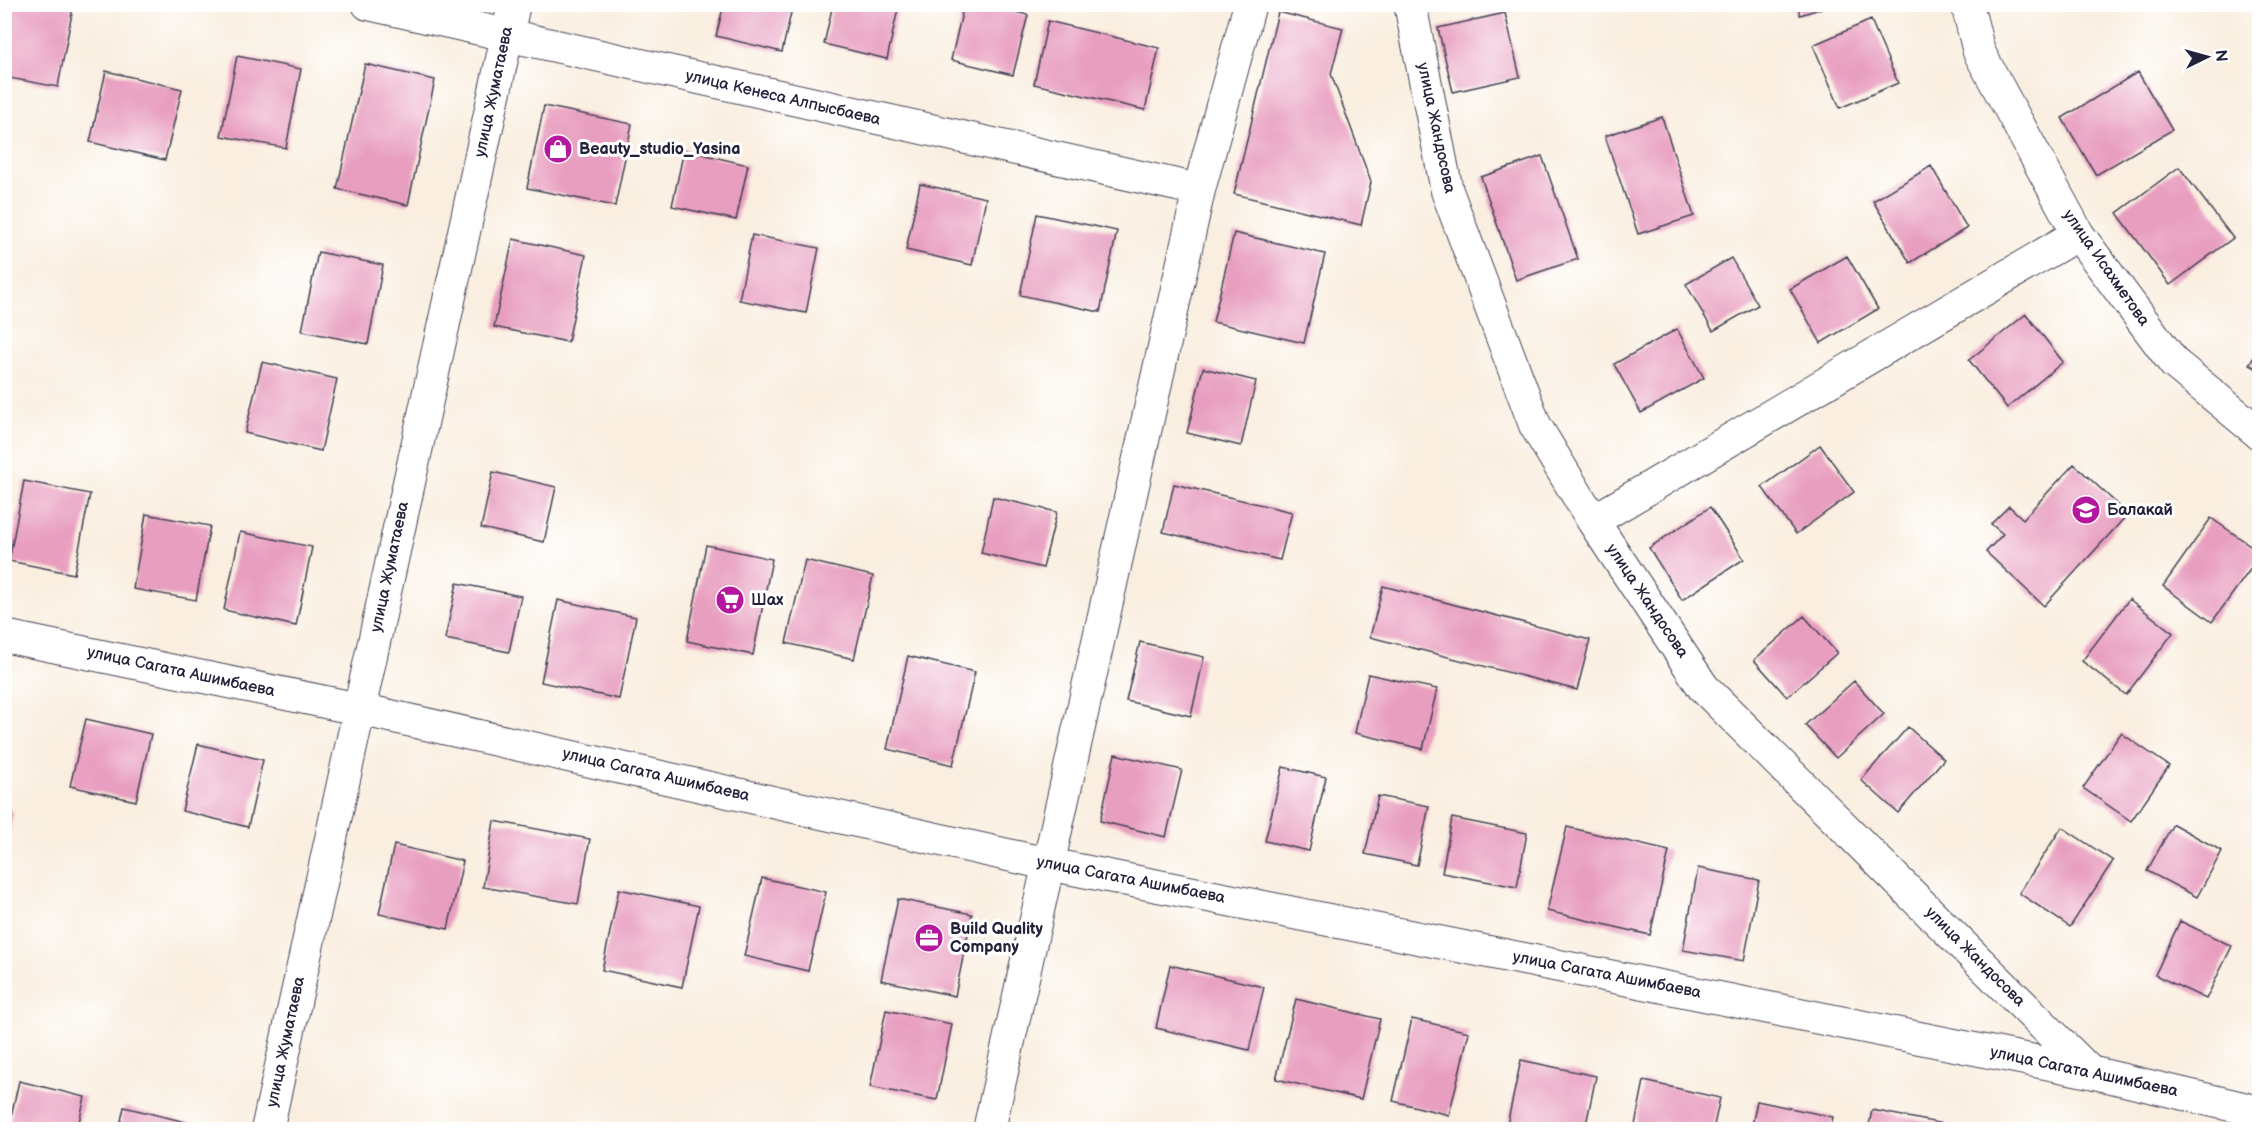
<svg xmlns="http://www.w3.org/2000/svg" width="2264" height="1134" viewBox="0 0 2264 1134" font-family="'Balsamiq Sans',sans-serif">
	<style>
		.building { fill: #e89ebf }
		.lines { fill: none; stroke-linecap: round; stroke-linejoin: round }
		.street-casing { stroke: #424154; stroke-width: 34 }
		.street { stroke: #fff; stroke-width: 32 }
		.labels { text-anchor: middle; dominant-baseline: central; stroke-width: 6; stroke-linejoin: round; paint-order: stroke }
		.street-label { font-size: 16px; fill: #22223b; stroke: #fff }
		.poi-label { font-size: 16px; font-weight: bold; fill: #22223b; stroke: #fff; text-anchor: start }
	</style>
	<rect width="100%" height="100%" fill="#fff"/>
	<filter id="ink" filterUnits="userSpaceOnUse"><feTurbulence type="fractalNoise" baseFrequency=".0167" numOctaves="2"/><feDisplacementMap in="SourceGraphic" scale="12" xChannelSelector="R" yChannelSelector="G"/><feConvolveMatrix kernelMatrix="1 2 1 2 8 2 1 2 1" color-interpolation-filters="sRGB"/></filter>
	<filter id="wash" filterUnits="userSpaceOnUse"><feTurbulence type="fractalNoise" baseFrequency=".008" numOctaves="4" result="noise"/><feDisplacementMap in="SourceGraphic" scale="24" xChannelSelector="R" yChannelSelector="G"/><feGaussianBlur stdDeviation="1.35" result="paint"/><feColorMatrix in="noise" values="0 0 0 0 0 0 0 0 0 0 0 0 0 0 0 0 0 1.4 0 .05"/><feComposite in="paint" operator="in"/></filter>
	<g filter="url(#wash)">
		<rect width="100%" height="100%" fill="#f9eedf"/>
		<g id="blocks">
			<path class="building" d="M6,4H56L73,8L58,87L4,77Z
				M724,4H793L782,52L716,36Z
				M833,4H899L887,59L824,44Z
				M964,4H984L1028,15L1013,75L951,60Z
				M1797,4H1833V5L1800,15Z
				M1278,12L1343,28L1331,74L1371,182L1361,225L1234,194Z
				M1505,13L1520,77L1453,92L1438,28Z
				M1871,20L1898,83L1840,108L1813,45Z
				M1048,21L1159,48L1145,110L1034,84Z
				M237,56L301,69L286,148L221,136Z
				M365,64L435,80L408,205L337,189Z
				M106,71L182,89L165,160L90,142Z
				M2138,72L2172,130L2096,175L2062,118Z
				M544,106L632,124L615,206L527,188Z
				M1662,117L1694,216L1638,234L1605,136Z
				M684,150L748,165L736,220L672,206Z
				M1542,156L1578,259L1516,280L1481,177Z
				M1931,166L1967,228L1910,263L1873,201Z
				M2179,167L2233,238L2170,285L2117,213Z
				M920,184L986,198L972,265L906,250Z
				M1037,214L1117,231L1100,312L1020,295Z
				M1234,233L1325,254L1304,343L1213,322Z
				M752,235L819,248L806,313L739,300Z
				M513,239L586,255L568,342L494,327Z
				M318,252L383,265L368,344L302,331Z
				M1847,256L1878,309L1821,343L1790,289Z
				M1731,258L1758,305L1713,331L1686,284Z
				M2026,314L2063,362L2007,408L1969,360Z
				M1677,329L1704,378L1641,413L1614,364Z
				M2260,349V371L2249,364Z
				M262,362L337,379L321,451L245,433Z
				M1203,368L1256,381L1241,446L1187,433Z
				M1820,445L1854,492L1796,534L1762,487Z
				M2074,464L2128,514L2044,606L1986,552L2003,534L1991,524L2009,506L2023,519Z
				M493,472L556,487L544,542L481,528Z
				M24,481L90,494L74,574L9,561Z
				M1174,484L1292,512L1280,560L1163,532Z
				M993,497L1057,512L1043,568L981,553Z
				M1710,507L1744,559L1682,600L1649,548Z
				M146,514L210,526L196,600L133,589Z
				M2211,518L2260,552V556L2212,622L2163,586Z
				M240,532L312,547L296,626L224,610Z
				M706,545L772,559L753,655L687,641Z
				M805,560L873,576L854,659L786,643Z
				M457,583L521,596L509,652L445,639Z
				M1383,586L1590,640L1577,690L1370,637Z
				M2129,599L2173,633L2126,695L2082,661Z
				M558,600L636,617L619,699L541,682Z
				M1804,616L1837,653L1787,697L1754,660Z
				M1140,642L1204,657L1191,716L1126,701Z
				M908,656L975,672L953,765L887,749Z
				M1368,674L1437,689L1423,749L1355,733Z
				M1854,681L1884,714L1836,758L1805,725Z
				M86,719L151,734L136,801L70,786Z
				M1908,727L1944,759L1898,813L1861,780Z
				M2121,733L2169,766L2131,821L2083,788Z
				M198,744L263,760L248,827L182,811Z
				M1115,754L1182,770L1166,837L1100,821Z
				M1283,767L1326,777L1309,851L1265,841Z
				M1378,796L1429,806L1417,865L1365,854Z
				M4,811L13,812L6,848H4Z
				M1452,818L1527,833L1517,887L1442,873Z
				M494,821L590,839L578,904L483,887Z
				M2173,824L2222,851L2197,897L2147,871Z
				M1567,827L1669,851L1650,935L1547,911Z
				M2062,827L2113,861L2070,927L2019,893Z
				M394,845L463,861L448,929L379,914Z
				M1698,868L1759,880L1744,961L1683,950Z
				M762,878L826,892L808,971L744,956Z
				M619,889L699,906L682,987L602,970Z
				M898,899L972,914L955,996L881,980Z
				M2180,921L2232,946L2206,999L2155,975Z
				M1170,965L1264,987L1249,1050L1156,1028Z
				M1296,999L1380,1019L1361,1099L1276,1079Z
				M886,1010L952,1024L937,1100L870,1087Z
				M1412,1019L1469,1032L1449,1115L1393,1101Z
				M1521,1060L1596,1076L1585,1130H1529L1507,1125Z
				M19,1081L85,1097L77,1130H8Z
				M1644,1081L1720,1098L1713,1130H1634Z
				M1757,1101L1833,1117L1830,1130H1751Z
				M124,1107L190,1123L188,1130H119Z
				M1872,1110L1964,1128V1130H1868Z"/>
		</g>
	</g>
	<g filter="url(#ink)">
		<use href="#blocks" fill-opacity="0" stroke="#424154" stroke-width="1.5"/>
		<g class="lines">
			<g class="street-casing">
				<path id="street" d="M368,4L1199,190
					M1410,4L1447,191L1535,425L1593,521L1703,687L2090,1072
					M1967,4L1979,52L2078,234L2174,363L2260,434
					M1593,521L2078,234
					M4,636L359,709L1048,864L2090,1072L2260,1112
					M267,1130L514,4
					M989,1130L1199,190L1250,4"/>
			</g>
			<use href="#street" class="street"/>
		</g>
	</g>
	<defs>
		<g id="shop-disc" transform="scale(1.5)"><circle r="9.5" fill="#b5179e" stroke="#fff"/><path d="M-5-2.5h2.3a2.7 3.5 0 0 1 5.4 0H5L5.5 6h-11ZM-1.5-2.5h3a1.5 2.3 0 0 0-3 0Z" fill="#fff"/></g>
		<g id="school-disc" transform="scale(1.5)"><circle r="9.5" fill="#b5179e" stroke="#fff"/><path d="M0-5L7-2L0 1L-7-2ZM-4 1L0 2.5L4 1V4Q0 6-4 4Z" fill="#fff"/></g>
		<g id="supermarket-disc" transform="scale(1.5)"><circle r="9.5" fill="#b5179e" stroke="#fff"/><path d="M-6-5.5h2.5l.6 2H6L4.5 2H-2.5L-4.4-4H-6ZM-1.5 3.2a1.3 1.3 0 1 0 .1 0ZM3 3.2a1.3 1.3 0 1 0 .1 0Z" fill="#fff"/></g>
		<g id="office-disc" transform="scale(1.5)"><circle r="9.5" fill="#b5179e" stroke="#fff"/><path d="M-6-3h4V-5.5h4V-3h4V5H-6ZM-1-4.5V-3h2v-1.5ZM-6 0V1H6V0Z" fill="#fff"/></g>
	</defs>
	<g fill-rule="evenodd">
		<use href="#shop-disc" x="558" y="149"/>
		<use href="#school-disc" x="2086" y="510"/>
		<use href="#supermarket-disc" x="730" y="600"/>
		<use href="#office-disc" x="929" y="938"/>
	</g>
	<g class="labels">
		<g class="street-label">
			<text transform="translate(494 92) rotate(-78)">улица Жуматаева</text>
			<text transform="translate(783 98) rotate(13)">улица Кенеса Алпысбаева</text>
			<text transform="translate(1436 128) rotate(78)">улица Жандосова</text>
			<text transform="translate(2106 268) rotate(55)">улица Исахметова</text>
			<text transform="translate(390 567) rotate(-78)">улица Жуматаева</text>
			<text transform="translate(1647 601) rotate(56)">улица Жандосова</text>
			<text transform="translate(181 672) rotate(12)">улица Сагата Ашимбаева</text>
			<text transform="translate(656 775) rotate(13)">улица Сагата Ашимбаева</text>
			<text transform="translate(1131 880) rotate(11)">улица Сагата Ашимбаева</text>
			<text transform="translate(1975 957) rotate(45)">улица Жандосова</text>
			<text transform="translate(1607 975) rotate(11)">улица Сагата Ашимбаева</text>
			<text transform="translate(286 1042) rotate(-78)">улица Жуматаева</text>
			<text transform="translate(2084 1072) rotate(12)">улица Сагата Ашимбаева</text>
		</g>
		<g class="poi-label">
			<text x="579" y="149">Beauty_studio_Yasina</text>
			<text x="2107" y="510">Балакай</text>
			<text x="751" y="600">Шах</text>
			<text x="950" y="929">Build Quality<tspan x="950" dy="18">Company</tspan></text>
		</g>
	</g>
	<rect width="2264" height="1134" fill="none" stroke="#fff" stroke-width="24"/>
	<g transform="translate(2207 57) rotate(85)" stroke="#ffffff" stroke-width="4.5" paint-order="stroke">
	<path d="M0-4.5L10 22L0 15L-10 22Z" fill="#22223b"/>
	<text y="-9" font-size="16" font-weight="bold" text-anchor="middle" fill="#22223b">N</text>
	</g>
</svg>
